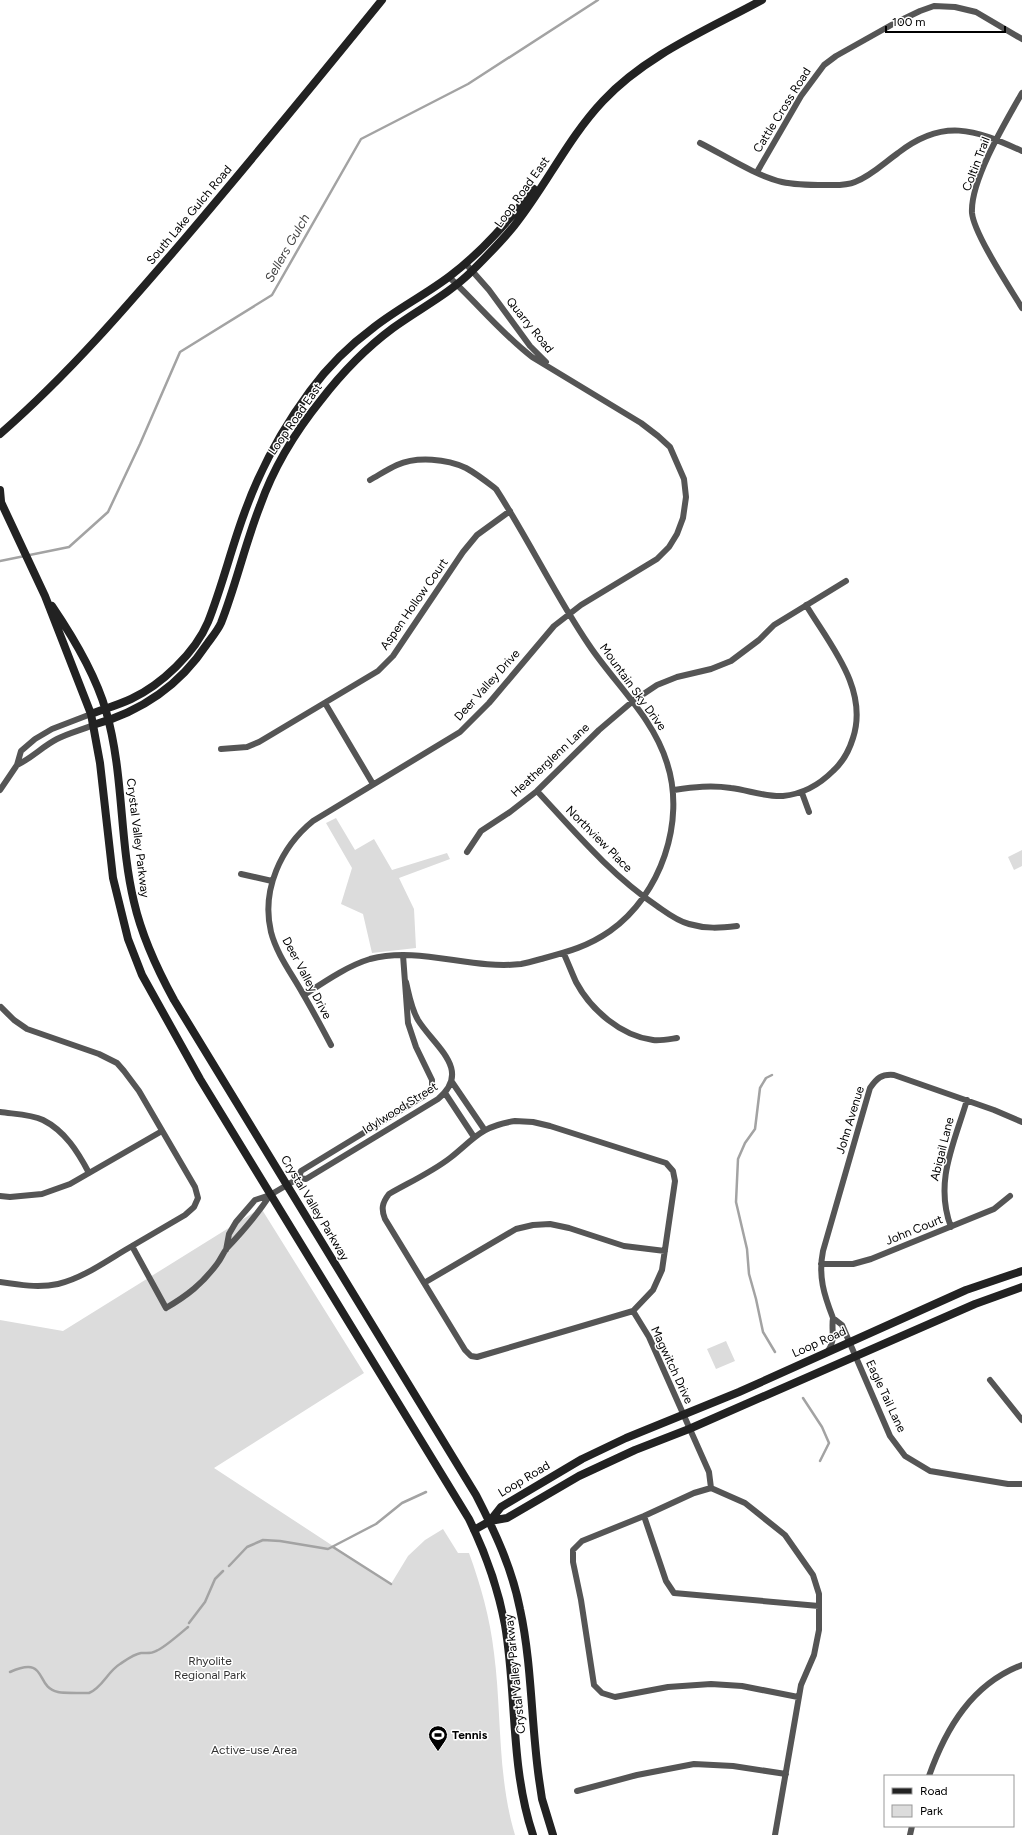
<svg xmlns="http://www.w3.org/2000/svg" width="1022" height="1835" viewBox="0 0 1022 1835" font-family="Figtree,sans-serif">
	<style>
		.green { fill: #dcdcdc }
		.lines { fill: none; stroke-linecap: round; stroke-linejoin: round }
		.stream { stroke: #a3a3a3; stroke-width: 2.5 }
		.street { stroke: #555; stroke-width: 6 }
		.secondary { stroke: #222; stroke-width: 8 }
		.labels { text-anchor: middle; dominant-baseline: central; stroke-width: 3; stroke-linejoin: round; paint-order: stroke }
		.street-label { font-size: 12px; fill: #000; stroke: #fff }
		.park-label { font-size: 12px; fill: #333; stroke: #fff }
		.poi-label { font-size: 12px; font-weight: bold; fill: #000; stroke: #fff; text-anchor: start }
		.water-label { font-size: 13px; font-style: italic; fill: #444; stroke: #fff }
	</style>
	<rect width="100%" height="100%" fill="#fff"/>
	<path class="green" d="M336,818L355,850L374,839L392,870L447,853L450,859L399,878L414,909L416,948L372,953L363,914L341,904L352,868L326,823Z
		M1022,850V866L1014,870L1008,857Z
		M261,1208L364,1373L214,1468L391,1584L408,1556L425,1540L443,1529L458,1553H469C481,1586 490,1618 494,1653C502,1714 497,1775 515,1835H0V1320L63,1331Z
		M726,1341L735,1361L716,1369L707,1349Z"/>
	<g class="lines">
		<path class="stream" d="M0,561L69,547L108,512L140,444L180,352L272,295L361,139L468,84L598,0
			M772,1075L766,1078L760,1088L755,1129L745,1143L738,1159L736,1202L747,1249L749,1274L756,1299L763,1332L775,1352
			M803,1398L822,1427L829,1443L820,1461
			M333,1547L391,1584
			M229,1566L247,1547L263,1540L280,1541L328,1549L376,1524L402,1503L426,1492
			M189,1623L205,1602L215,1579L223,1571
			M10,1672C49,1655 34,1687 58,1692C61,1693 87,1693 89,1693C103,1687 107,1672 120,1664C126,1660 134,1654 141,1653C147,1653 151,1654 156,1651C164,1648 181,1633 188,1627"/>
		<path class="street" d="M1022,93C1006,121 970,181 972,213C974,234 1010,288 1022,308
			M700,143C724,155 756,176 782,182C796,185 811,185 825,185C834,185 846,186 855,182C871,176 884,163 898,153C943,118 974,129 1022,151
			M757,172L801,96L824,65L836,56L893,24L920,11L934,6L955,7L976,12L1022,39
			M466,264L489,290L530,346L546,362
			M325,703L373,784
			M221,749L247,747L259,742L378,671L393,656L463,552L477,535L510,511
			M17,765C32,758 43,746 57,739C69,733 82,730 93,725
			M0,790L17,765L21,751L35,739L52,729L91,714
			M674,790C694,787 711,785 731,788C748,790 765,797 783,796C803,794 818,786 833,771C843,762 849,751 853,738C869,689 830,645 806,605
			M537,791C575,832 611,875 657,906C667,913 677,921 689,924C706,929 720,928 737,926
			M802,793L809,812
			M467,852L481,831L510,812L537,791L599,730L633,701L657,685L677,677L711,669L731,661L759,640L774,625L846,581
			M241,874L272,881
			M564,954C568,963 572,973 576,982C591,1010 621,1036 653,1040C660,1041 670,1039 677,1038
			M304,995C324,982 347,966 370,959C420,946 471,970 521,964C527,963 534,961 541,959C567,952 587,947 610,931C661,895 686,821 667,763C653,717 615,684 589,645C555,595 529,540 496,489C487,482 477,474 466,468C447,459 417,456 397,465C388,469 379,475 370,480
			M1,1007L14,1020L27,1029L99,1054L117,1063L124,1071L139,1091L195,1187L198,1198L194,1207L185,1215L132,1246L166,1308C188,1295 202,1284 217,1264C221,1259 223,1253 227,1248C242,1232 258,1214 270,1195
			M331,1045C322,1028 313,1011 303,994C292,974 277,955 271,932C261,890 281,847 313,821L460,732L489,703L554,626L581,605L657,559L669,547L677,534L683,518L686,497L684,479L670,447L658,436L641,423L532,357C501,333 477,303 449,277
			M452,1082L484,1129
			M445,1093L474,1137
			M0,1112C13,1114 31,1114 43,1120C65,1131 78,1152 89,1173
			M515,1121L533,1122L550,1126L666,1163L673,1171L675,1181L662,1270L653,1290L633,1311L477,1357L471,1356L465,1350L385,1219C381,1209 382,1203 389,1194C408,1183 432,1172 450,1158C474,1139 481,1126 515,1121Z
			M299,1178L301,1171L424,1096L432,1088V1080L416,1047L408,1023L403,955
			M0,1196L10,1197L42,1194L70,1184L162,1131
			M951,1227C934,1182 954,1144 967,1100
			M226,1250L229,1234L236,1222L255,1200L270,1195L299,1178L306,1179L438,1099C473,1070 434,1046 418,1020C411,1008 409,994 406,982
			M821,1264H853L871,1259L994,1209L1010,1196
			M0,1282C19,1285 39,1288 58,1284C84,1278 109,1259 132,1246
			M424,1283L516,1229L533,1225L550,1224L569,1228L624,1246L665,1251
			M633,1311L649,1337L709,1472L711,1488
			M833,1318C824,1295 818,1276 823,1251L870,1088C877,1078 881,1074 894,1075L994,1110L1022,1122
			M828,1351C836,1340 831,1330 833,1318L842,1325L890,1436L905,1456L930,1471L1008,1484H1022
			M990,1380L1022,1420
			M644,1516L666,1581L674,1593L819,1606
			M929,1776C946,1728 972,1684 1022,1665
			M577,1791L637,1775L694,1764L733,1766L786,1774
			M775,1835L801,1685L814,1655L819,1630V1594L813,1575L785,1535L745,1503L711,1488L694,1493L644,1516L582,1541L573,1550V1562L581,1600L594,1685L602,1693L615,1697L668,1687L711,1684L742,1686L798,1697
			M910,1835L912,1826"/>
		<path class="secondary" d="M0,434C69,374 128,305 187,236C253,158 318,79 382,0
			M0,490L1,501
			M0,500L45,596L91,714L100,763L113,878L128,939L142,975L200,1079L469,1519C485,1552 498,1588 505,1625C517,1695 510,1767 533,1835
			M52,606C73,637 96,676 106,711C124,773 119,840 134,902C142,937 157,969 174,1000L476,1495C495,1532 512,1568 520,1609C532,1664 531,1722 539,1779L542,1799L553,1835
			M91,714C104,709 118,705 131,699C161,685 195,653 208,622C222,587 231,549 244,514C260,469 282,429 310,391C327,368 350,345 373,328C397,309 425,295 450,276C483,251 508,221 534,189
			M93,725C140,712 180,685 207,644C212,637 218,630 221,623C236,585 245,544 260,506C273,469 296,431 321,400C341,374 366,348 393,328C419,309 449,294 472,271C486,257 501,242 514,226C546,186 568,138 603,101C646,55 707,30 762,0
			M490,1521L501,1507L582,1459L626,1438L739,1392L966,1290L1022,1271
			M474,1530L490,1521L507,1518L579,1476L635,1450L689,1429L975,1304L1022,1287"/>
	</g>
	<defs>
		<g id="stadium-pin" transform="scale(1)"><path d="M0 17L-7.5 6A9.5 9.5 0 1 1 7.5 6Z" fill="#000" stroke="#fff"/><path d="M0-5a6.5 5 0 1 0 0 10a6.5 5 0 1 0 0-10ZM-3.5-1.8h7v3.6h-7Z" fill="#fff"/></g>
	</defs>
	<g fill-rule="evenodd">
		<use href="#stadium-pin" x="438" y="1735"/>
	</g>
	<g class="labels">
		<g class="street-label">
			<text transform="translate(782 110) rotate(-58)">Cattle Cross Road</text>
			<text transform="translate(976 164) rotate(-69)">Coltin Trail</text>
			<text transform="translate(522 192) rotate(-54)">Loop Road East</text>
			<text transform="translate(189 215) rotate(-50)">South Lake Gulch Road</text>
			<text transform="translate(530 325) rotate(51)">Quarry Road</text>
			<text transform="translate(295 419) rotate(-55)">Loop Road East</text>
			<text transform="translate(414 604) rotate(-55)">Aspen Hollow Court</text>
			<text transform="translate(487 685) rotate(-48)">Deer Valley Drive</text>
			<text transform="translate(633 687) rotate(54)">Mountain Sky Drive</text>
			<text transform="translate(550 760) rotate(-43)">Heatherglenn Lane</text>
			<text transform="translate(138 838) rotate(83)">Crystal Valley Parkway</text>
			<text transform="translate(599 839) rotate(45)">Northview Place</text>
			<text transform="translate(307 978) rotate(62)">Deer Valley Drive</text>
			<text transform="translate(400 1108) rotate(-32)">Idylwood Street</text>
			<text transform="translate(850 1120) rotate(-73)">John Avenue</text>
			<text transform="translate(942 1149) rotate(-76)">Abigail Lane</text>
			<text transform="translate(315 1208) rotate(59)">Crystal Valley Parkway</text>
			<text transform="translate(914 1230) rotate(-22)">John Court</text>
			<text transform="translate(819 1342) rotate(-24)">Loop Road</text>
			<text transform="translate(672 1365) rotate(65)">Magwitch Drive</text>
			<text transform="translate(886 1396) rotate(65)">Eagle Tail Lane</text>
			<text transform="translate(524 1479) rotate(-31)">Loop Road</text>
			<text transform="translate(515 1674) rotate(-96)">Crystal Valley Parkway</text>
		</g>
		<g class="park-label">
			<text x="210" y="1661">Rhyolite<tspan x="210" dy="14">Regional Park</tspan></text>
			<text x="254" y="1750">Active-use Area</text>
		</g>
		<g class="poi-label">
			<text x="452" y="1735">Tennis</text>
		</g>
		<g class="water-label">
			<text transform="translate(287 248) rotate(-60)">Sellers Gulch</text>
		</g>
	</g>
	<rect x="884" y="1775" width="130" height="52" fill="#ffffff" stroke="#999999"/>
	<rect x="892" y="1788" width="20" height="6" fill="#222222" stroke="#999999"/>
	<text x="920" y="1795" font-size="12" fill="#000000">Road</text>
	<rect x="892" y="1805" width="20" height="12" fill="#dcdcdc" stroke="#999999"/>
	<text x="920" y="1815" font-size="12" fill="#000000">Park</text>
	<path d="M886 26v6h119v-6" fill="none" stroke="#000000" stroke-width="2"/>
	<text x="892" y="26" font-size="12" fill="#000000" stroke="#ffffff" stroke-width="3" paint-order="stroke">100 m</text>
</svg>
